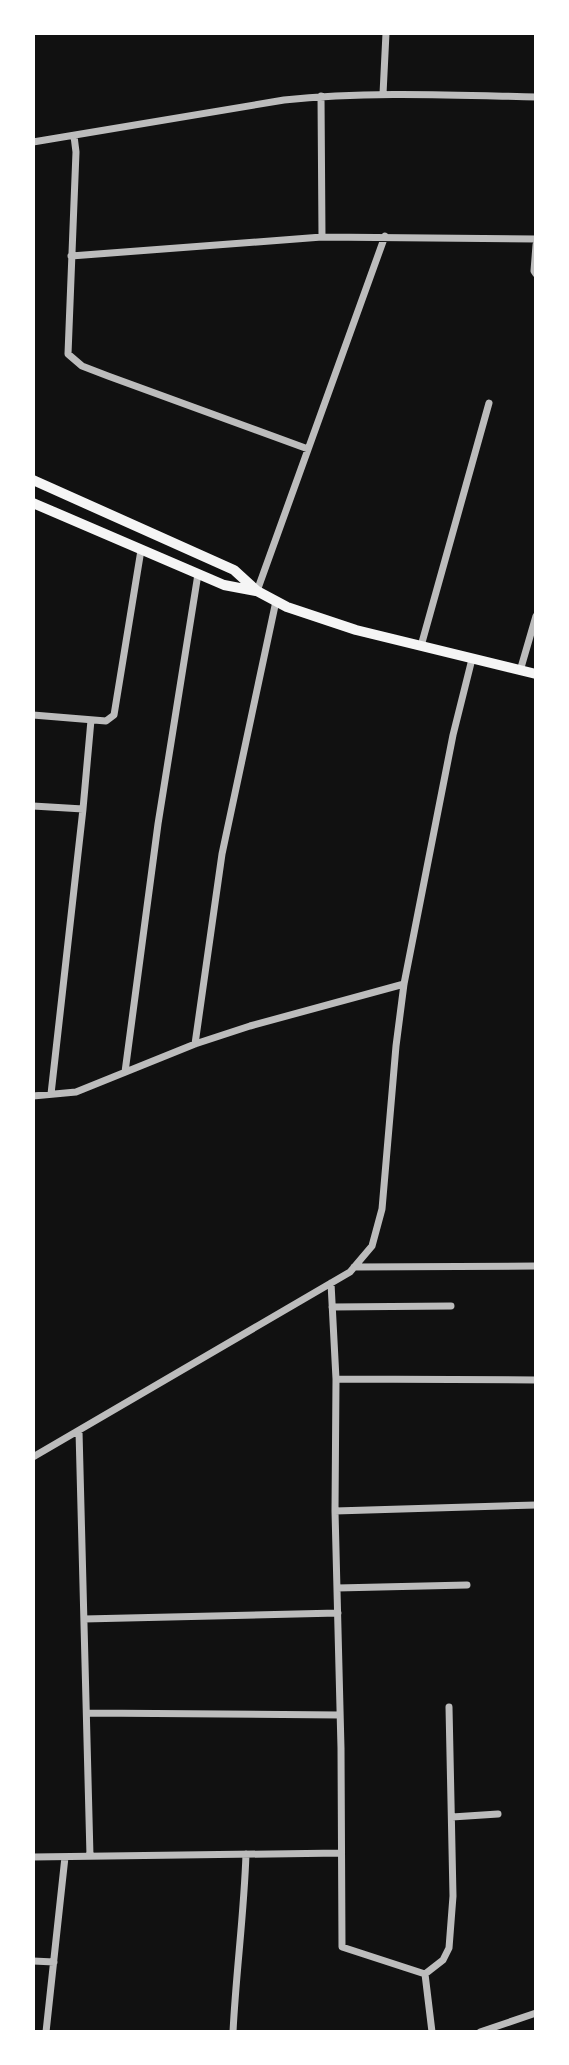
<svg xmlns="http://www.w3.org/2000/svg" width="569" height="2065" viewBox="0 0 569 2065" font-family="'Alegreya Sans',sans-serif">
	<style>
		.lines { fill: none; stroke-linecap: round; stroke-linejoin: round }
		.minor { stroke: #bcbcbc; stroke-width: 7 }
		.secondary { stroke: #f5f5f5; stroke-width: 10 }
	</style>
	<rect width="100%" height="100%" fill="#111"/>
	<g class="lines">
		<path class="minor" d="M383,94L386,33
			M321,96L322,237
			M74,136L76,152L68,354L82,366L108,376L308,449
			M33,142L284,100C368,91 452,95 536,97
			M536,245L534,271L536,274
			M71,256L322,237L536,239
			M257,591L385,236
			M421,646L489,403
			M520,671L536,616
			M33,715L106,721L114,715L141,550
			M33,806L83,809
			M195,1044L222,854L276,601
			M125,1072L158,824L198,574
			M51,1094L83,809L91,720
			M33,1096L76,1092L195,1044L250,1026L404,984
			M354,1267L536,1266
			M331,1283L336,1379L335,1511L341,1748L342,1947L425,1974L432,2032
			M332,1307L451,1306
			M336,1379L536,1380
			M79,1431L90,1856
			M33,1457L350,1272L372,1246L382,1209L396,1046L404,984L453,735L472,659
			M335,1511L536,1505
			M337,1588L467,1585
			M84,1619L338,1613
			M88,1713L340,1715
			M452,1817L498,1814
			M33,1857L341,1853
			M33,1961L54,1962
			M425,1974L443,1960L449,1948L453,1896L449,1707
			M46,2032L65,1857
			M233,2032C236,1972 244,1914 246,1854
			M480,2032L536,2013"/>
		<path class="secondary" d="M33,480L234,570L257,591L287,607L356,630L536,674
			M33,503L224,585L256,591"/>
	</g>
	<rect width="569" height="2065" fill="none" stroke="#ffffff" stroke-width="70"/>
</svg>
